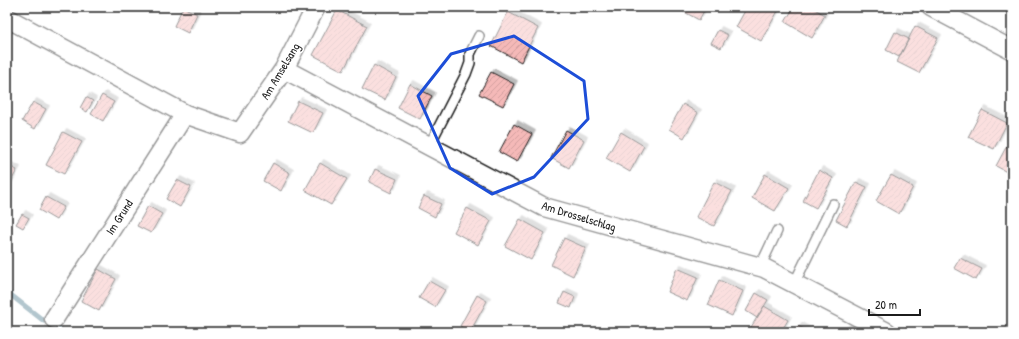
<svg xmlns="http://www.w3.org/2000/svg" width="1019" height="339" viewBox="0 0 1019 339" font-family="'Patrick Hand',sans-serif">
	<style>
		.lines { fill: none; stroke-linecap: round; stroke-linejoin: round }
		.stream { stroke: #578192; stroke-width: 5 }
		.building { fill: url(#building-hatch); stroke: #1c1c1c; filter: url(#shadow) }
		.lane-casing { stroke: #1c1c1c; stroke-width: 12 }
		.street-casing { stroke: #1c1c1c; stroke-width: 21 }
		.lane { stroke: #fff; stroke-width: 9 }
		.street { stroke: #fff; stroke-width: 18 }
		.marked { fill: none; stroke: #1d4ed8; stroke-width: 3; stroke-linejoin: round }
		.labels { text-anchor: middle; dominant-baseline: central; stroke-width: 3; stroke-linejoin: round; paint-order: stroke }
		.street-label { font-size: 12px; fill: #1c1c1c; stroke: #fff }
	</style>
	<defs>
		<pattern id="building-hatch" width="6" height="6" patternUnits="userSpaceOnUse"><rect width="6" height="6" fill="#f5b9b8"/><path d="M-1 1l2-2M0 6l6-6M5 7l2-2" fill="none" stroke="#d19e9e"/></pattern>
		<filter id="shadow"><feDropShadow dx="3.5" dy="-3.5" stdDeviation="0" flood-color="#0004"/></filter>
	</defs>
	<rect width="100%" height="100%" fill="#fff"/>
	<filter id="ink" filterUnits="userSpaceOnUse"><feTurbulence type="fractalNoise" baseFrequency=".025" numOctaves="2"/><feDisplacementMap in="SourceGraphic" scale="8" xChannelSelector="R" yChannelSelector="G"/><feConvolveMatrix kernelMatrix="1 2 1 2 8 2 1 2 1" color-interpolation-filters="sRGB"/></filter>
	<g filter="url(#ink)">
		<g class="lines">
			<path class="stream" d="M7,292L44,321
				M60,330L65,332"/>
		</g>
		<path class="building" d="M183,7L197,14L188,33L174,26Z
			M675,7H706L699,20Z
			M747,7H771L778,11L761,41L736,27Z
			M794,7H811L825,15L812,38L785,22Z
			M337,10L367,26L343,71L313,55Z
			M508,12L538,28L521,62L491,46Z
			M915,26L938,38L919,73L897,62Z
			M718,30L728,35L721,48L711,43Z
			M895,32L909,39L899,57L886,50Z
			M374,65L396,77L385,100L362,89Z
			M491,72L514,84L503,106L479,94Z
			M410,84L432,96L420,119L398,108Z
			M102,95L114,102L103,121L91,114Z
			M86,97L93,101L87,112L80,108Z
			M298,101L323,113L313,133L288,121Z
			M33,102L46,109L35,129L22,121Z
			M683,104L698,113L684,138L669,129Z
			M982,110L1007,123L994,149L968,137Z
			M514,124L532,134L517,162L499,152Z
			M566,130L584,140L569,168L551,158Z
			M63,132L82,142L64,174L46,165Z
			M621,132L644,146L630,172L606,158Z
			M1012,136V175L996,166Z
			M273,163L290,173L281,191L263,181Z
			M320,163L347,179L331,205L305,190Z
			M7,165L17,170L7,189Z
			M375,169L397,179L391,193L369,182Z
			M819,170L833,178L816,208L803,201Z
			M765,174L789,188L775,211L752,198Z
			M891,175L913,187L899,214L876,201Z
			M177,180L191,187L180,207L166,199Z
			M714,182L732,191L714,226L696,217Z
			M856,182L867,187L847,226L836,220Z
			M424,196L441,204L435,217L418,208Z
			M46,197L64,207L56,220L39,210Z
			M148,206L162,214L151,233L137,226Z
			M467,208L491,221L478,245L454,232Z
			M22,214L29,218L23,228L16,224Z
			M520,219L545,233L531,260L505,246Z
			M564,238L586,248L573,276L551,265Z
			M960,258L982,269L976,280L954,268Z
			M677,268L698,277L687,301L667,292Z
			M98,269L116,279L99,311L81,301Z
			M719,280L743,291L732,316L708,305Z
			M429,281L445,290L435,307L419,298Z
			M564,292L575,297L571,308L559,303Z
			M756,293L768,300L757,318L746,311Z
			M477,295L487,301L470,332L460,326Z
			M764,306L788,320L781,332H748Z
			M798,326L810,332H795Z
			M847,327L857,332H844Z"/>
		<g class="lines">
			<g class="lane-casing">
				<path id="lane" d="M429,146L466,74L470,63V54L479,36
					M760,267L777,231
					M794,284L833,204"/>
			</g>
			<g class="street-casing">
				<path id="street" d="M931,7L1012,50
					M7,18L185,114L240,133L284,69L316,7
					M284,69L544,207L764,268L887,332
					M54,319L185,114"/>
			</g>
			<use href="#lane" class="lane"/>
			<use href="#street" class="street"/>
		</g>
	</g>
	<path d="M0 0H1019V339H0ZM514,36L584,81L588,119L534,177L492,194L450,168L418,96L451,54Z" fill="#fff" fill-opacity=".55" fill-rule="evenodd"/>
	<path class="marked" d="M514,36L584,81L588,119L534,177L492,194L450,168L418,96L451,54Z"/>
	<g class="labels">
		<g class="street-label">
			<text transform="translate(280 71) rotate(-59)">Am Amselsang</text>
			<text transform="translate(579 216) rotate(17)">Am Drosselschlag</text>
			<text transform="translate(119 217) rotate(-57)">Im Grund</text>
		</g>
	</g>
	<rect width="1019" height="339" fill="none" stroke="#fff" stroke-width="24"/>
	<rect x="12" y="12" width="995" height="315" fill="none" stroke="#1c1c1c" stroke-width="1.5" filter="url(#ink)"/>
	<path d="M869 309v6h51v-6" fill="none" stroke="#1c1c1c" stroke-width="2"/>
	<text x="875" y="309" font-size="12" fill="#1c1c1c" stroke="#ffffff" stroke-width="3" paint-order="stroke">20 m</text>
</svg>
